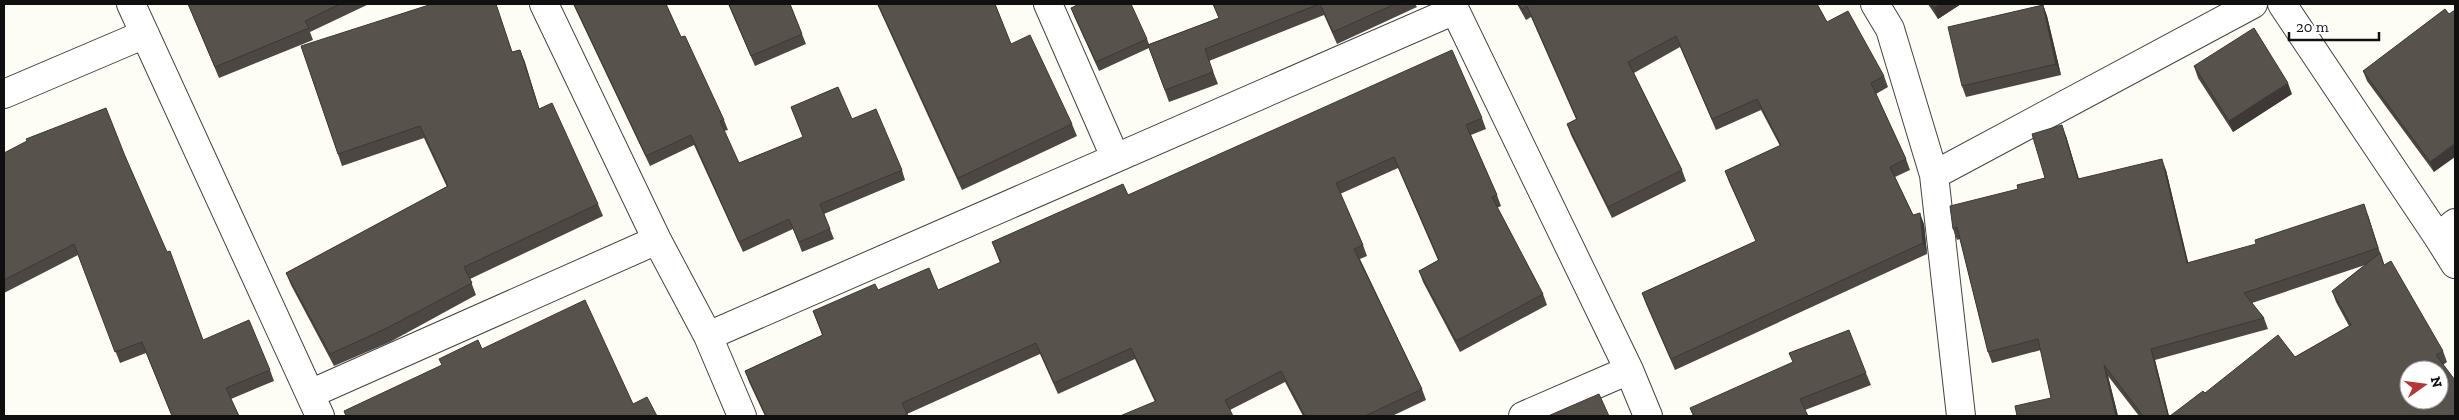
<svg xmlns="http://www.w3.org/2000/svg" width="2459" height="420" viewBox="0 0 2459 420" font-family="'Zilla Slab',serif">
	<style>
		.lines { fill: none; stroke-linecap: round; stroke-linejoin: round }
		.minor-casing { stroke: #434343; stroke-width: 30 }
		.minor { stroke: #fff; stroke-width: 28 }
		.wall { fill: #4c4742 }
		.shaded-wall { fill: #3e3936 }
		.building { fill: #58524d; stroke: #3e3936; fill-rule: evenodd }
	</style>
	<rect width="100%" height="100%" fill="#fefdf5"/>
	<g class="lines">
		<g class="minor-casing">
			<path id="minor" d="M131,4L320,416
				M544,4L657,240L708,336L742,416
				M1048,4L1115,157
				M1452,4L1629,370L1648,416
				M1875,4L1890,29L1934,175L1961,416
				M2282,4L2438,237
				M4,94L145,34
				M1934,175L2253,4
				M2455,223L2438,237L2455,264
				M708,336L1455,10
				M310,394L657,240
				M1523,416L1629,370"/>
		</g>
		<use href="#minor" class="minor"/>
	</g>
	<path class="wall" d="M188,4H369L310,32L313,40L219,78Z
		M573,4H666L681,37L724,120L728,130L724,131L739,163L803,137L791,107L852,119L902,170L905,180L824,214L834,239L802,252L793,229L743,252L694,145L650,166Z
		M728,4H790L806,44L755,66Z
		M877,4H995L1011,44L1072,124L1077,136L962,190Z
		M1213,4H1415L1417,7L1337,44L1324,15L1209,61L1218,84L1169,102L1149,48L1099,71L1074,16L1071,8L1147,39L1149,44L1219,18Z
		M1517,4H1817L1827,22L1884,76L1888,87L1876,94L1906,159L1910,170L1895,177L1913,215L1924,224L1927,254L1675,370L1646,304L1642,293L1756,241L1729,182L1725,171L1780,146L1761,110L1716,130L1680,47L1634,73L1682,170L1686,181L1612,218L1571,135L1567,124L1576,119L1531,17L1526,20Z
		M1928,4H1961L1938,19Z
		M2043,5L2047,16L2061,75L1966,97L1962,86Z
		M2449,14L2434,172L2367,81L2363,71Z
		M301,46L512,52L520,50L539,109L598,204L603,216L470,279L476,295L390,342L334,366L291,285L286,273L447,187L424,138L342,166Z
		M2194,66L2292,94L2233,132L2198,78Z
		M1482,118L1486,129L1471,135L1497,195L1501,206L1497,208L1543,294L1547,305L1460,352L1423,282L1419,271L1438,260L1398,168L1340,194L1363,245L1367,256L1360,259L1422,389L1426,400L1392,416H1303L1285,382L1230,410L1155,402L1135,359L1058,394L1040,354L907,414L908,416H765L749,382L745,371L822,335L813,311L878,290H938L1000,263L992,242L1128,195Z
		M2066,136L2079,179L2166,170L2188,263L2368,215L2384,265L2443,351L2447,362L2443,365L2205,393L2295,357L2349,326L2336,302L2332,291L2365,265L2252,303L2264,318L2268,329L2155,360L2169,416H2139L2108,376L2118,416H2017L2051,398L2041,350L1992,363L1988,352L1960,239L1957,240L1953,229L2018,189L2045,178Z
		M4,153L125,156L203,340L270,370L274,381L231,399L239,416H172L146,353L120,363L78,255L4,293Z
		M1866,373L1871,385L1805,410L1808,416H1693L1690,408Z"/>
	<path class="shaded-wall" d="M1940,4H1961L1938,19L1934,8Z
		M2043,5L2047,16L2061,75L2056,64Z
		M520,50L525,62L543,121L539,109Z
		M2288,83L2292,94L2233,132L2229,121Z
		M2062,125L2066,136L2082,190L2078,179Z
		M2455,143V157L2434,172L2430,162Z
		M2162,159L2166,170L2191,274L2187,263Z
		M1920,213L1924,224L1927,254L1923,243Z
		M2151,349L2155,360L2169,416H2168Z
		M2104,365L2108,376L2118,416H2116Z"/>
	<path class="building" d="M188,4H340L305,21L309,28L215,67Z
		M432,4H496L512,52L520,50L539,109L552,103L598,204L464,267L472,283L385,329L330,354L286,273L448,186L420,126L338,154L301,46Z
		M574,4H666L681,37L685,36L724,120L720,121L739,163L803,137L791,107L838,87L852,119L876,109L902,170L820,204L830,229L799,242L789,219L739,242L691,135L646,156Z
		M729,4H790L802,34L751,56Z
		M878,4H995L1011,44L1030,35L1072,124L958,178Z
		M1079,4H1131L1147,39L1096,62L1071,8Z
		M1213,4H1319L1205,49L1213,72L1165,90L1148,45L1219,18Z
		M1320,4H1395L1333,32Z
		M1519,4H1817L1827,22L1848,11L1884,76L1871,83L1906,159L1890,167L1913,215L1920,213L1923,243L1671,359L1642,293L1756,241L1725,171L1781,145L1757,99L1712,119L1676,36L1628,62L1682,170L1608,207L1567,124L1577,119L1527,6L1522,9Z
		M1931,4H1940L1934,8Z
		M2043,5L2056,64L1962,86L1948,27Z
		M2445,9L2449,14L2455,10V143L2430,162L2363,71Z
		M2254,28L2288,83L2229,121L2194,66Z
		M1452,50L1482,118L1466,125L1497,195L1492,197L1543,294L1456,341L1419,271L1439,260L1394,157L1336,183L1363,245L1354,249L1422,389L1365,416H1305L1281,371L1225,400L1233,416H1120L1156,401L1131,348L1054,383L1036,343L902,403L908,416H766L745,371L823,335L813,311L875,284L878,290L929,268L938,290L1001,262L992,242L1123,184L1128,195Z
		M106,108L125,156L167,252L170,251L203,340L249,320L270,370L226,388L239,416H172L142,342L115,352L74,244L4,280V153L27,141L26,139Z
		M2062,125L2078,179L2162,159L2187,263L2256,244L2255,240L2364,204L2378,248L2244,293L2264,318L2151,349L2168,416H2143L2104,365L2116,416H2017L2015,406L2051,398L2038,339L1988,352L1957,227L1953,229L1950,206L2018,189L2017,185L2045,178L2032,134Z
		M2380,253L2384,265L2391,261L2443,351L2436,355L2455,380V416H2170L2203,391L2205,393L2278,335L2295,357L2351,325L2332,291ZM2409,370H2439V400H2409Z
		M585,300L633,404L647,397L657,416H346L344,411L442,365L439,359L478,340L482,349Z
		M1849,330L1866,373L1800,399L1808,416H1694L1690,408L1793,362L1789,353Z
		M1599,394L1609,416H1548Z"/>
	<rect width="2459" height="420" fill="none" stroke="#101010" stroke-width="10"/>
	<g transform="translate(2424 385) rotate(76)"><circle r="24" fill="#ffffff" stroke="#9f9f9f"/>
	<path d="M0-4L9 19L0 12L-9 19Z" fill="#b63633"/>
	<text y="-8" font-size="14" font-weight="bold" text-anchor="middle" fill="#101010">N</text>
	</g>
	<path d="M2289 32v8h90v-8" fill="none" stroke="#101010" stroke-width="2.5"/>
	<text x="2296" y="32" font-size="15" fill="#101010" stroke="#ffffff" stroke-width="4" paint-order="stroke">20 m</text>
</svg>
